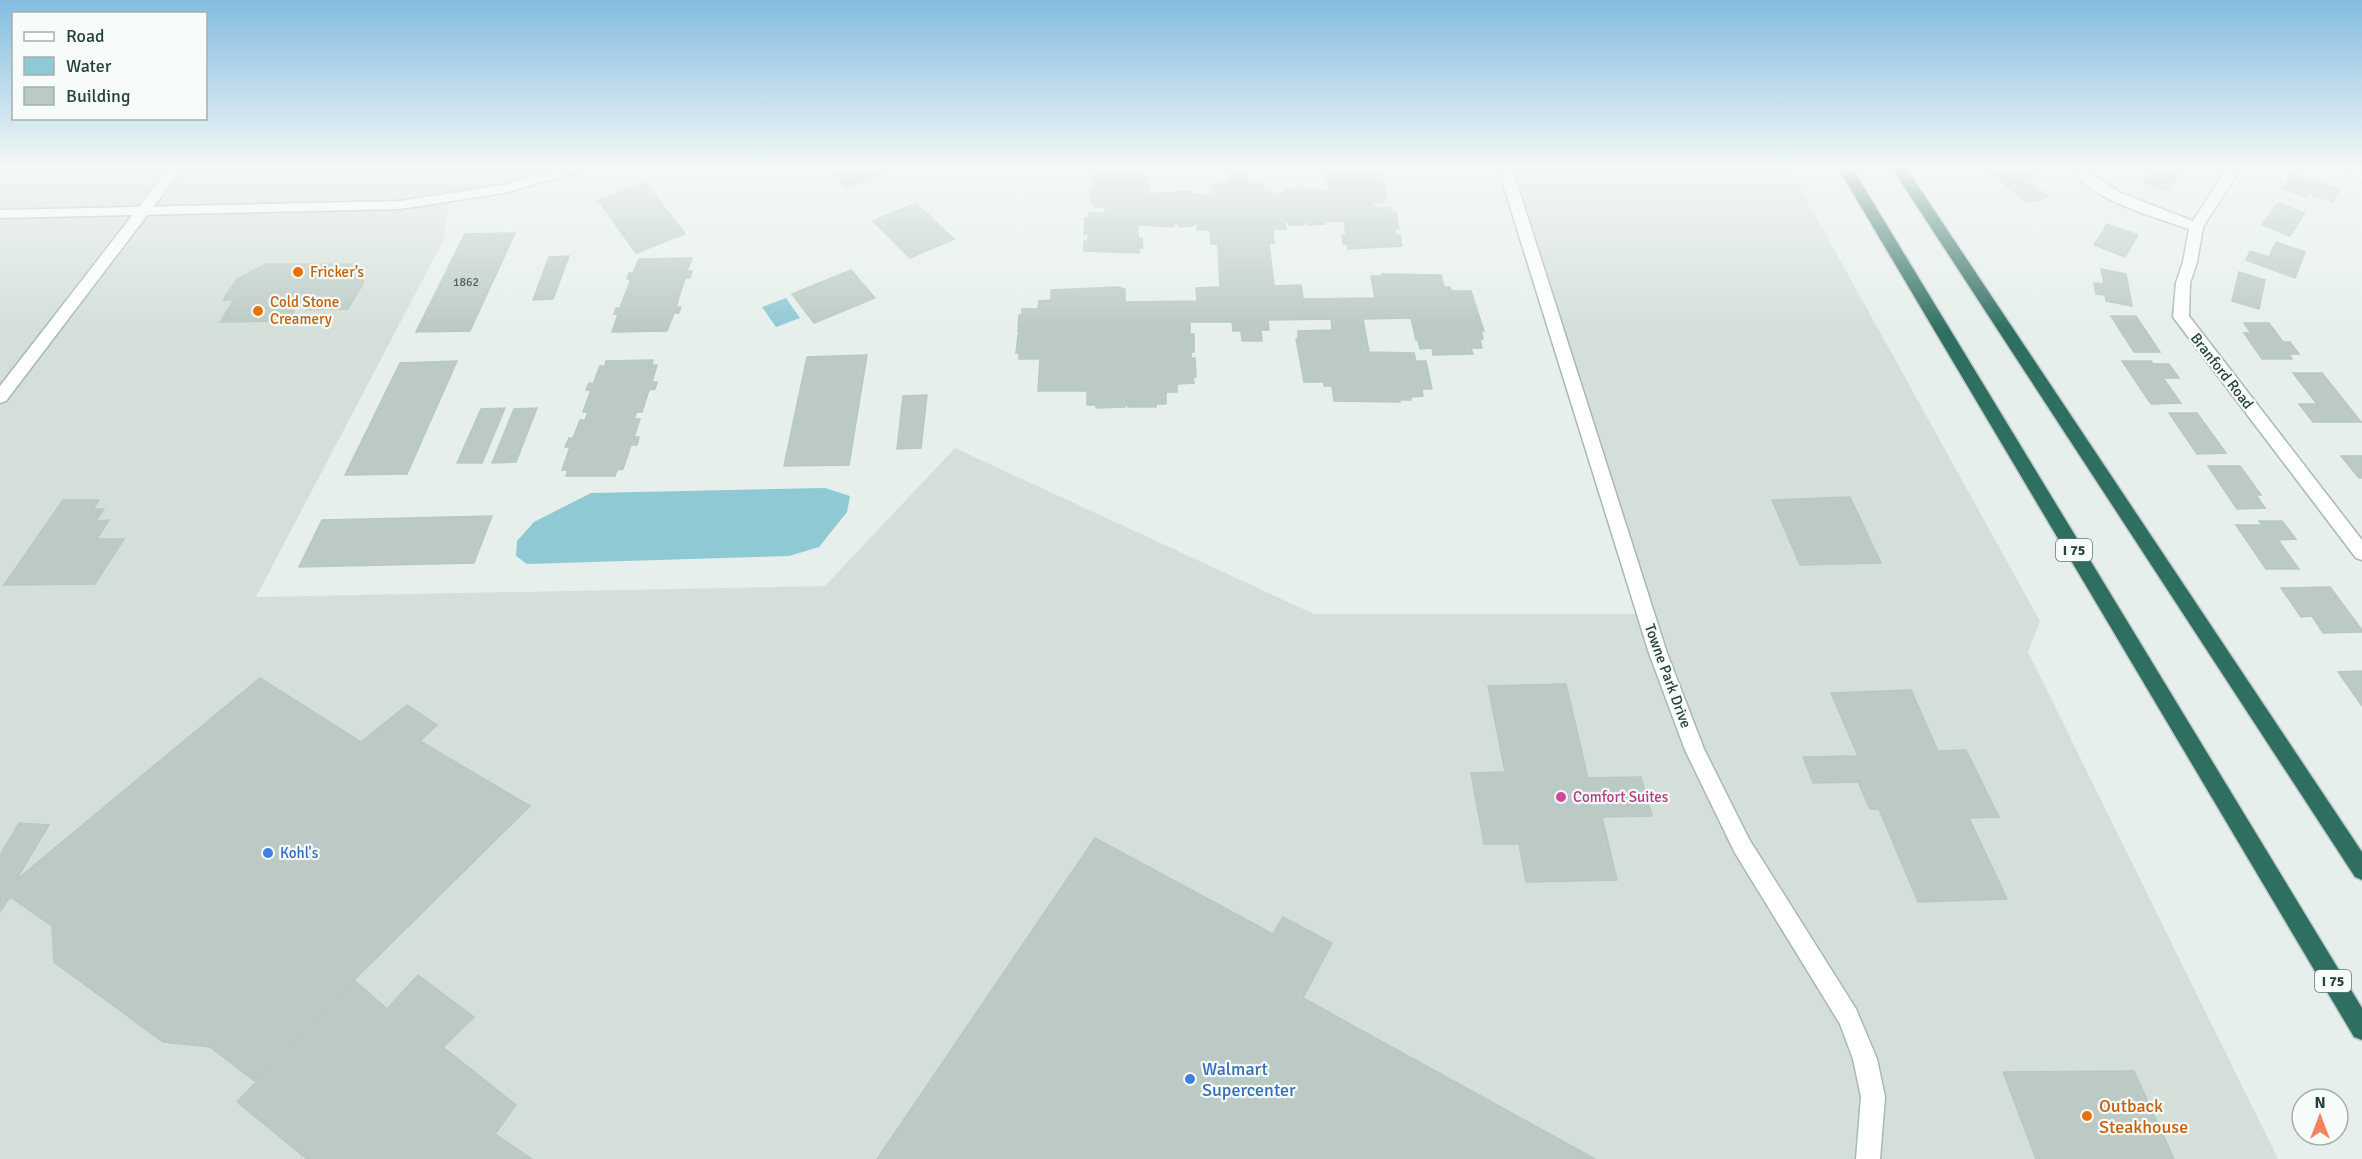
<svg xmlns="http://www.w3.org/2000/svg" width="2362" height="1159" viewBox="0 0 2362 1159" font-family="Signika,sans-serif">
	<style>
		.built { fill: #d4dfda }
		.water { fill: #8ec9d4 }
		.building { fill: #bbcac4; stroke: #b8c9c2; stroke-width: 1.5 }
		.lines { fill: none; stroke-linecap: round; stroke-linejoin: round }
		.minor-casing { stroke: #a8b8b2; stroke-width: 3 }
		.tertiary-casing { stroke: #a8b8b2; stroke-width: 3 }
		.motorway-casing { stroke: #c2cac8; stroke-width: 3 }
		.minor { fill: #fff; fill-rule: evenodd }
		.tertiary { fill: #fff; fill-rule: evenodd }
		.motorway { fill: #2f6f62; fill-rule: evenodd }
		.food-dot { fill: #e8710a; stroke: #f7fbf9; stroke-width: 2 }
		.hotel-dot { fill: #d1479c; stroke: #f7fbf9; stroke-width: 2 }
		.shop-dot { fill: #3f7fe0; stroke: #f7fbf9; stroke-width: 2 }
		.labels { text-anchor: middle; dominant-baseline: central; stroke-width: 4.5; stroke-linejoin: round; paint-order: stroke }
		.number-label { font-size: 12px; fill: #4a645c }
		.shield { fill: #f7fbf9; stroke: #637a73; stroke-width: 1.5 }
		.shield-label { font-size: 14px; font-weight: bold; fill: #24423a }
		.food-label { font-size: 15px; fill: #c56008; stroke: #f7fbf9; text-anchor: start }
		.street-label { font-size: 15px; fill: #24423a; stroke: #f7fbf9 }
		.hotel-label { font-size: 15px; fill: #b23c85; stroke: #f7fbf9; text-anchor: start }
		.shop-label { font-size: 15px; fill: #366cbe; stroke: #f7fbf9; text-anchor: start }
		.near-shop-label { font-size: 18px; fill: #366cbe; stroke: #f7fbf9; text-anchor: start }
		.near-food-label { font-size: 18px; fill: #c56008; stroke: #f7fbf9; text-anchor: start }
	</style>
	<rect width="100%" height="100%" fill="#e6efeb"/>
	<path class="built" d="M0,168H576L449,199L443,241L256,597L825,586L955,448L1314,614H1645L1505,168H1789L2040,621L2028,652L2278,1159H0Z"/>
	<path class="water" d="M786,298L800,318L776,327L762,307Z
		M825,488L850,496L847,512L819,547L789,556L527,564L516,556L517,541L534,522L591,493Z"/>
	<path class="building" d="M16,168H71L67,173L11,174Z
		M828,168H886L890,172L846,188Z
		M1112,168H1151L1143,170V177H1148V192L1144,194L1191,191V194H1199V196L1213,193V184H1231L1227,183L1226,168H1247L1248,183L1245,184L1263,183L1264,192H1273V194L1285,192L1284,189H1299L1300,192H1303V189H1320V192L1333,191L1328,189L1325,174H1329L1328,168H1381L1382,176H1378L1379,182H1384L1387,198H1382L1383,202H1373L1375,208H1390L1391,213L1396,212L1399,229H1395L1396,236L1400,235L1402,246L1348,249V244H1343L1342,235H1346L1344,221L1325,222V224L1308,225L1307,222H1304V225H1289V222H1285L1286,229H1273L1274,243H1269L1274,286L1301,285L1303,299L1375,298L1371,276H1382V274L1441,275L1444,287H1450L1451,291H1471L1484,331H1481L1483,339H1480L1482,348H1471L1473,354L1433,355L1432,348L1420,349L1418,340H1416L1411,318L1363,319L1369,352L1414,353L1416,361H1426L1432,389H1422L1423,396L1411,397V400H1399L1400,402L1334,401L1332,386H1324V382H1304L1296,339H1298V331L1332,330L1331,319L1268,320L1269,330H1261L1262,341H1242L1241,331H1233L1232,322H1190V334H1194V352H1191V358H1195L1196,377H1193L1194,383L1177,384V392H1166V404H1156V407H1128V405H1125V407L1096,408V405H1087V391H1038L1040,359H1019V353H1016L1018,335H1021L1018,332L1019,315H1022V309H1038L1039,301L1051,300V290L1118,287L1125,289V302L1197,301L1196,288L1220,287L1218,244H1211L1210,230H1197V224H1193V226L1179,227L1178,224H1174V227L1138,225V238H1142L1143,248H1139V253L1084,251V241H1088V234H1084L1085,218L1089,217V213H1105L1106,207H1095V203H1091V187H1095V181H1091L1092,172H1115Z
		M1994,168H2027L2036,176L2025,179L2049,197L2027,203L1987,170Z
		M2153,168H2183L2168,191L2144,183Z
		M2291,173L2339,189L2333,202L2307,193L2306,197L2283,189Z
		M646,183L685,234L636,253L598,200Z
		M916,203L954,239L910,258L873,221Z
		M2278,203L2305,213L2290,236L2262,225Z
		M2107,224L2138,235L2125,257L2094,245Z
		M515,233L470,331L416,332L465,234Z
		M2276,242L2305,252L2295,278L2246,260L2250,251L2269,257Z
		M569,256L553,299L533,300L549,257Z
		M692,258L687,271H692L690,278H685L676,307H681L679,313H674L667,331L612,332L618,314H614L616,308H620L631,279H627L629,273H633L639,259Z
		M266,264H353L364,282L348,309L306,310L312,299H301L288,321L220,322L234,300H223L237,279Z
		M2101,269L2126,274L2132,306L2106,301L2105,295L2096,294L2094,283L2104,284Z
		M851,270L875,298L814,323L792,294Z
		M2239,272L2265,280L2259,309L2232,301Z
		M2111,316H2136L2160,352H2134Z
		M2244,323H2269L2283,342H2290L2299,354H2289L2292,359H2262L2244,333H2251Z
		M867,355L849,465L784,466L807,357Z
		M653,360L652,365H657L652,382H657L655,389L649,390L642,412H637L634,419H640L634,437H639L637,445H631L623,469L617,470L615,476H566L568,470H562L570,447H565L569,438H573L580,420H585L588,412H583L591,390H586L589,383L593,384L600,366H605L606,361Z
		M457,361L407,474L345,475L400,363Z
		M2122,361H2151L2153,364H2169L2179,378H2163L2181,403L2151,404Z
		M2293,373H2322L2361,422H2313L2299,404H2317Z
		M927,395L921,448L897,449L903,396Z
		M505,408L482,463H457L481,409Z
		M537,408L516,462L492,463L514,409Z
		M2169,413H2197L2226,453L2197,454Z
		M2341,456H2362V478H2359Z
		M2208,466H2240L2261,495H2256L2265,508L2237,509Z
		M1850,497L1881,563L1800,565L1772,500Z
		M63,500H99L93,509H104L96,521L109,520L97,539H124L95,584L4,585Z
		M492,516L474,563L299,567L322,520Z
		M2259,521H2282L2296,539L2278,540L2299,569H2266L2236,525H2262Z
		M2330,587L2362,630V632L2323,633L2312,616L2301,617L2281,588Z
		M2362,671V706L2338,672Z
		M260,678L361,742L407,705L437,725L420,741L530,806L354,980L256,1082L210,1047L163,1042L54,962L52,926L10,897L0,912V855L19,823L49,825L16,880Z
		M1566,684L1588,778L1641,777L1652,816L1602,817L1617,880L1526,882L1519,844H1484L1471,773L1505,772L1488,686Z
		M1911,690L1938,751L1966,750L1999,817L1969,818L2007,899L1918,902L1879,809H1870L1858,782L1813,783L1803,757L1858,756L1831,693Z
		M1095,838L1273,934L1283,917L1332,943L1303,998L1595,1159H877Z
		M418,975L474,1017L443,1047L516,1105L495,1134L532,1159H307L237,1102L354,980L387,1009Z
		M2134,1071L2174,1159H2036L2003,1072Z"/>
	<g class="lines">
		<g class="minor-casing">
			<path id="minor" d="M561,168H583L581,171L504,193L400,209L0,218V210L400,201L503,185Z
				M1498,168H1512L1667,653L1704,749L1749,839L1856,1009L1877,1059L1885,1097L1880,1159H1856L1861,1097L1853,1059L1840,1024L1735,853L1685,750L1649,653Z
				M2068,168H2083L2121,193L2193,221L2227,168H2241L2203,227L2197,262L2190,283L2189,316L2362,540V560L2356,558L2173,317L2176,283L2183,262L2189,229C2149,215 2096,202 2068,168Z
				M2337,168H2355L2362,172V181Z"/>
		</g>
		<g class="tertiary-casing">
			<path id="tertiary" d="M169,168H183L6,401L0,403V386Z"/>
		</g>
		<g class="motorway-casing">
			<path id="motorway" d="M1838,168H1852L2362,1008V1040L2354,1037Z
				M1892,168H1906L2362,852V880L2355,877Z"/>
		</g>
		<use href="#minor" class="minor"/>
		<use href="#tertiary" class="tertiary"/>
		<use href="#motorway" class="motorway"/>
	</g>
	<linearGradient id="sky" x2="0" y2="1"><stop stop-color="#84bce0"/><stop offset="0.51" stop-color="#f4f8f6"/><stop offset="1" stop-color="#f4f8f6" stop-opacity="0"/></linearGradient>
	<rect width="2362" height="330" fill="url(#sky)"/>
	<g class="food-dot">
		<circle cx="298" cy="272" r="6"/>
		<circle cx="258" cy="311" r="6"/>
		<circle cx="2087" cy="1116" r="6"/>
	</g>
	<circle class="hotel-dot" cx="1561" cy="797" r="6"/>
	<g class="shop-dot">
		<circle cx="268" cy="853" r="6"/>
		<circle cx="1190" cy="1079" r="6"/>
	</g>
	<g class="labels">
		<g class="number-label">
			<text x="466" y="282">1862</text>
		</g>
		<g class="shield">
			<rect x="2056" y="539" width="36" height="22" rx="4.5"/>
			<rect x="2315" y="970" width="36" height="22" rx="4.5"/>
		</g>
		<g class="shield-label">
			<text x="2074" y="550">I 75</text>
			<text x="2333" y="981">I 75</text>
		</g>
		<g class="food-label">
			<text x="310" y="272">Fricker’s</text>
			<text x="270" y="302">Cold Stone<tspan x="270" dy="17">Creamery</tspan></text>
		</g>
		<g class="street-label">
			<text transform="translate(2222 371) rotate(52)">Branford Road</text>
			<text transform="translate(1668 676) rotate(70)">Towne Park Drive</text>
		</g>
		<g class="hotel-label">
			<text x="1573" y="797">Comfort Suites</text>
		</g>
		<g class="shop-label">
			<text x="280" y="853">Kohl's</text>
		</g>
		<g class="near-shop-label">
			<text x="1202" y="1069">Walmart<tspan x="1202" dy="21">Supercenter</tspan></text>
		</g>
		<g class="near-food-label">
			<text x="2099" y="1106">Outback<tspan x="2099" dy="21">Steakhouse</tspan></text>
		</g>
	</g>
	<rect x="12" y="12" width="195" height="108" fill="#f7fbf9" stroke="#a3b1ad" stroke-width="1.5"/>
	<rect x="24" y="32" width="30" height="9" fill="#ffffff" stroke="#a3b1ad" stroke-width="1.5"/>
	<text x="66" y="42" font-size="18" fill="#24423a">Road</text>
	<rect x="24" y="57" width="30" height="18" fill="#8ec9d4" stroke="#a3b1ad" stroke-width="1.5"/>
	<text x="66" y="72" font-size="18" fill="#24423a">Water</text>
	<rect x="24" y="87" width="30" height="18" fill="#bbcac4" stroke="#a3b1ad" stroke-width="1.5"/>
	<text x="66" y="102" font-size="18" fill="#24423a">Building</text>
	<g transform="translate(2320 1117)"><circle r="28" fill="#f7fbf9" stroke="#a3b1ad" stroke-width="1.5"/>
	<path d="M0-4.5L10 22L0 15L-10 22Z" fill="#f4845f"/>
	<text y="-9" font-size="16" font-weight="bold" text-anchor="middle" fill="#24423a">N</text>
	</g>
</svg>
